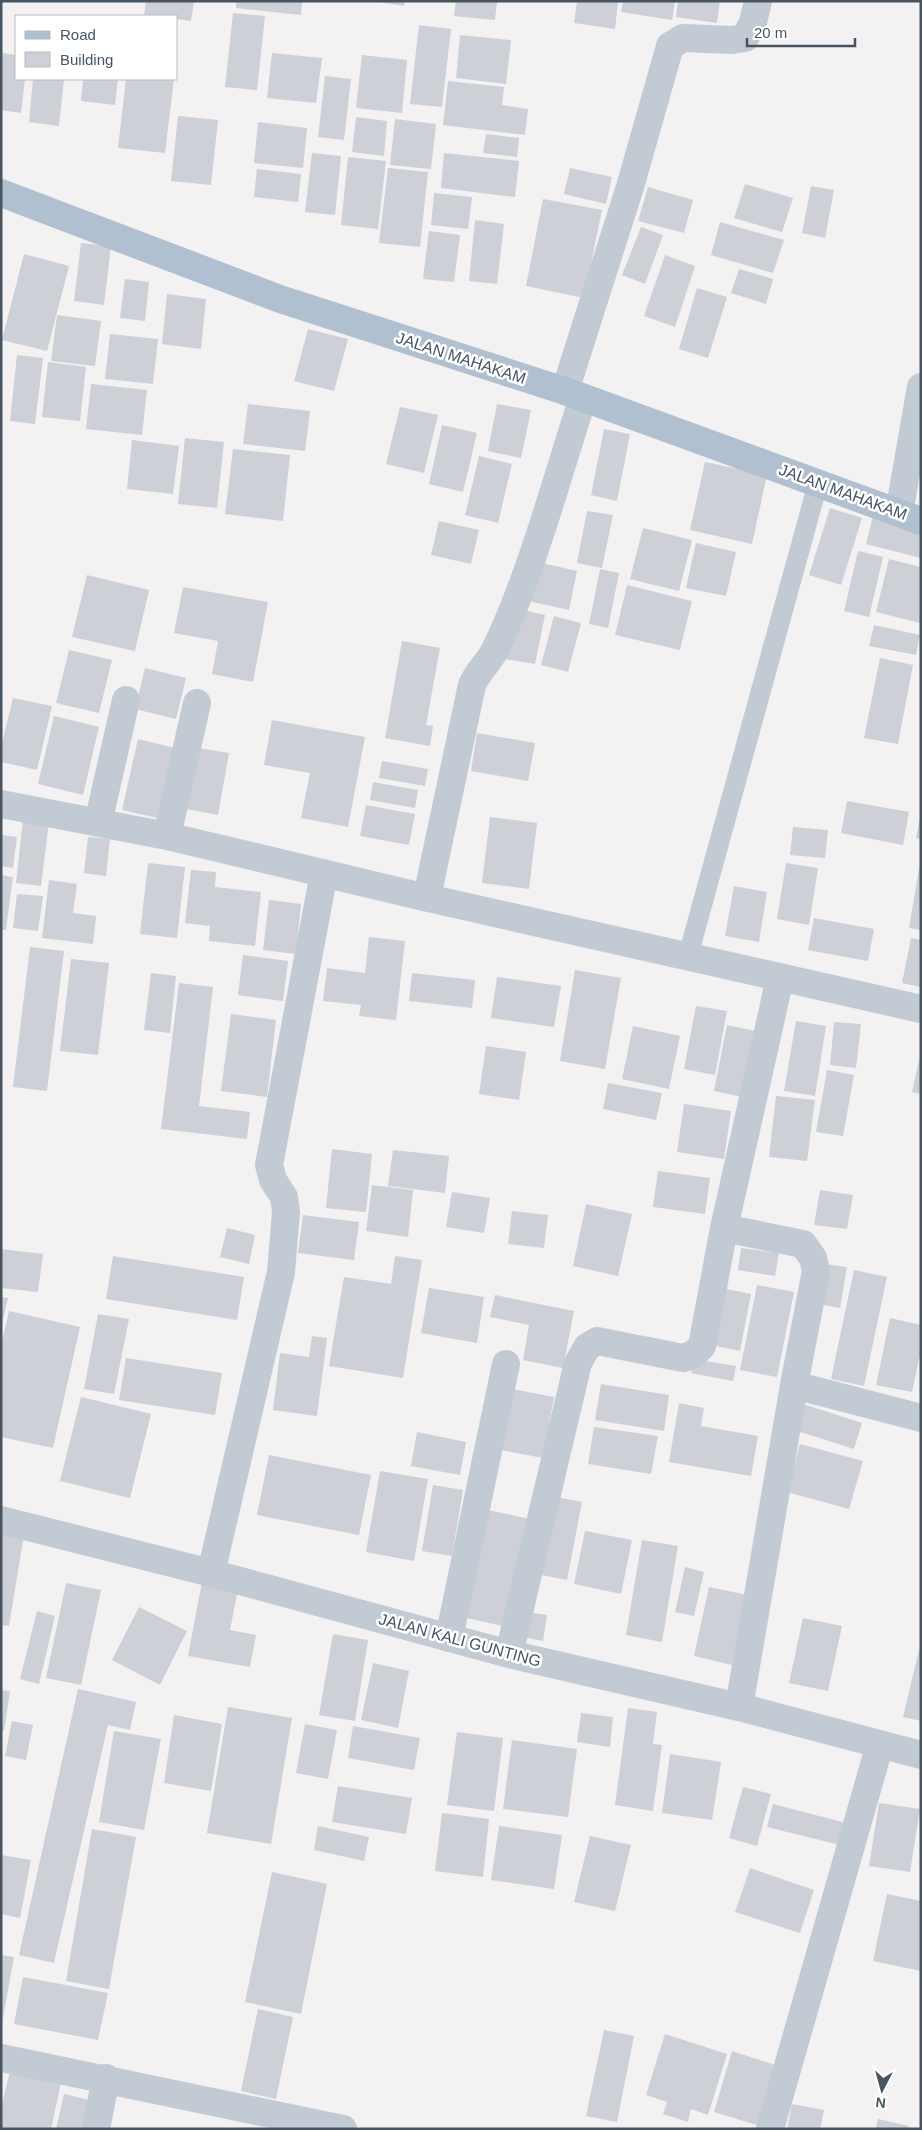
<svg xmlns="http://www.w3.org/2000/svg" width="922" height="2130" viewBox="0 0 922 2130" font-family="Arial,sans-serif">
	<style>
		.building { fill: #cdd0d6 }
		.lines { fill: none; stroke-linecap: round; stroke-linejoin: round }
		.service { stroke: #c2cbd3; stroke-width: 20 }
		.minor { stroke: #c2cbd3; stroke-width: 28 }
		.primary { stroke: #b1c0d0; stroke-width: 28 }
		.labels { text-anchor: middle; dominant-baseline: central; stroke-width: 5; stroke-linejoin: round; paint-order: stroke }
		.street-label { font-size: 16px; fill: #48545f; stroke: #fff }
	</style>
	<rect width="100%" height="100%" fill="#f3f1f1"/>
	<path class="building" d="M146,1H194L191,21L176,19V16L144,15Z
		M236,1H302L301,15L236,8Z
		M372,1H405L404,6Z
		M456,1H497L495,20L454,16Z
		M577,1H618L615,29L574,23Z
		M623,1H675L672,20L621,12Z
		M678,1H720L717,23L676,17Z
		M233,13L265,16L257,90L225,87Z
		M419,25L451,29L442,107L410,104Z
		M460,35L511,40L506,84L456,78Z
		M1,53L16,55V79H25L21,113L1,110Z
		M272,53L322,58L316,103L267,98Z
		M362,55L407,60L402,113L356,108Z
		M325,76L351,79L344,140L318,137Z
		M33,79H64L59,126L29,122Z
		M83,79H118L115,105L81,101Z
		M126,79H174L165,153L118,148Z
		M448,81L504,87L502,105L528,109L525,135L443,125Z
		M178,116L218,120L211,185L171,181Z
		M356,117L387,121L384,156L352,152Z
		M395,119L436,124L431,169L390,165Z
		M258,122L307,128L303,168L254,163Z
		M486,134L519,138L517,157L483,153Z
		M312,153L341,156L335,215L305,212Z
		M444,153L519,161L515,197L441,188Z
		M348,157L386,161L378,229L341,225Z
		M388,168L428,172L420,247L379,243Z
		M570,168L612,177L606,204L564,194Z
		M257,169L301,174L298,202L254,197Z
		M745,184L793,198L782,232L734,218Z
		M811,186L834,190L825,238L802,233Z
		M648,187L693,200L684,233L638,221Z
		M434,193L472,197L468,229L431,225Z
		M543,199L602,210L584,298L526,286Z
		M475,220L504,224L497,284L469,281Z
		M720,222L784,240L773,273L711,255Z
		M641,227L663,235L645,284L622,275Z
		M429,231L460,235L454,282L423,279Z
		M81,243L111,246L104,305L74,301Z
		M24,254L69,266L47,351L2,340Z
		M665,255L695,266L675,327L644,316Z
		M739,269L773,279L766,304L731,293Z
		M125,279L149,282L145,321L120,318Z
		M697,288L727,297L708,358L679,349Z
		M167,294L206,299L201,349L162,344Z
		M57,315L101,321L95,366L51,361Z
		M308,329L348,339L334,391L294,381Z
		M110,334L158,339L153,384L105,379Z
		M17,355L43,358L35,424L10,421Z
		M48,362L86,367L80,421L42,417Z
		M91,384L147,390L142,435L86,429Z
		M248,404L310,411L305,451L243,444Z
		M497,404L531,410L521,458L488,451Z
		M400,407L438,415L424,473L386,464Z
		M442,425L477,433L463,492L429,484Z
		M604,429L630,434L617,501L591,495Z
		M185,438L224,442L217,508L178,504Z
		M132,440L179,446L173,494L127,489Z
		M233,449L290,455L283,521L225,514Z
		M479,456L512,464L498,523L465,515Z
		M705,462L767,475L752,544L690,530Z
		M830,508L862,518L841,585L809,575Z
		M587,511L613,515L602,568L577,563Z
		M873,516L921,529V558L866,544Z
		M439,521L479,530L471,564L431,555Z
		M643,528L692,540L679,591L630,579Z
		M696,543L736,552L726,596L686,588Z
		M858,551L883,557L869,617L844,611Z
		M889,559L921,567L920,623L876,612Z
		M537,562L577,571L569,610L528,601Z
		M600,569L619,573L608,628L589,624Z
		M87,575L149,590L135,651L72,637Z
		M627,585L692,601L680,650L615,635Z
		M183,587L268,602L253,682L212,674L218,641L174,633Z
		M515,608L545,615L535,664L505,659Z
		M554,616L581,623L568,672L541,665Z
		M874,625L920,635L916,655L869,646Z
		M402,641L440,648L426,725L433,726L430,746L385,738Z
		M69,650L112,660L99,713L56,703Z
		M880,658L913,665L898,744L864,738Z
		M145,668L186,678L176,719L135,709Z
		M13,698L52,706L37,770L1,762V747Z
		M54,716L99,727L83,795L38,784Z
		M272,720L365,737L348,827L301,818L310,773L264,765Z
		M477,733L535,743L528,781L471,771Z
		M138,739L179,749L162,819L122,810Z
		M198,748L229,753L218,815L187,809Z
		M382,761L428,769L425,786L379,778Z
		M373,782L418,790L415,808L370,800Z
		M847,801L909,812L903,845L841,833Z
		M366,805L415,814L409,845L360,836Z
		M490,817L537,823L529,889L482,883Z
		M920,818H921V839L916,838Z
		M23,819L49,822L41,886L16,883Z
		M793,827L828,830L825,858L790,855Z
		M1,835L17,837L13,868L1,866Z
		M88,837L110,839L106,876L84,873Z
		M148,863L185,867L177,938L140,934Z
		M786,863L818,868L809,925L777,919Z
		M920,863H921V930L909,928Z
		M191,870L216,872L215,887L261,892L255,946L209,941L210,926L185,923Z
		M1,875L13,877L6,930H1Z
		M49,880L77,884L73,913L96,916L93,944L42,938Z
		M734,886L767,892L759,942L725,936Z
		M17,894L43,896L38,931L13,928Z
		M269,900L301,904L296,954L263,950Z
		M814,918L874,929L868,961L808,950Z
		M369,937L405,941L396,1020L359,1016L361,1005L323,1001L327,968L365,973Z
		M911,938L921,940V987L902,983Z
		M30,947L64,951L47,1091L13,1087Z
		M243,955L288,961L283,1001L238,995Z
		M71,959L109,963L98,1055L60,1051Z
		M575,970L621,978L605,1069L560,1061Z
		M151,973L176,976L170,1033L144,1030Z
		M412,973L475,980L472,1008L409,1001Z
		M497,977L561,986L554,1027L491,1018Z
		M179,983L213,987L199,1106L250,1112L247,1139L161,1129Z
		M696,1006L727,1011L715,1075L684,1069Z
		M231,1014L276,1020L267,1097L221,1091Z
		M796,1021L826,1026L815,1096L784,1091Z
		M834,1022L861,1024L856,1068L830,1065Z
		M727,1025L755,1031L743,1097L714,1091Z
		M633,1026L680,1036L669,1089L622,1079Z
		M486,1046L526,1052L519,1100L479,1094Z
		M920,1056H921V1094L912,1092Z
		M827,1070L854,1075L843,1136L816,1132Z
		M608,1083L662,1093L656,1120L603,1109Z
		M776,1096L815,1100L807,1161L769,1157Z
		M684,1104L731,1111L724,1159L677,1152Z
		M332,1149L372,1154L366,1212L326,1208Z
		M393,1150L449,1156L445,1193L388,1186Z
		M658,1171L710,1178L705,1214L653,1207Z
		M372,1185L413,1190L408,1237L366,1231Z
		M820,1190L853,1195L847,1229L814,1225Z
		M452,1192L490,1198L484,1233L446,1227Z
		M586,1204L632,1214L618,1276L573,1266Z
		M512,1211L548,1215L544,1248L508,1244Z
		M303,1215L359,1222L354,1260L298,1253Z
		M227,1228L255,1235L249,1264L220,1257Z
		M741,1248L779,1253L775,1276L738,1270Z
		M1,1249L43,1254L38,1292L1,1288Z
		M113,1256L244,1277L237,1320L106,1299Z
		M395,1256L422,1260L403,1378L329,1366L344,1277L391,1284Z
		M825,1264L847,1267L840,1308L818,1304Z
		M854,1270L887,1277L864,1386L831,1379Z
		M757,1285L794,1292L777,1377L740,1370Z
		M429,1288L484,1297L477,1343L421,1333Z
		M722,1288L751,1294L740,1351L711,1345Z
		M495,1295L574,1311L563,1368L523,1360L529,1325L490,1317Z
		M1,1297L8,1298L2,1323H1Z
		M9,1311L80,1327L53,1448L1,1437V1346Z
		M98,1314L129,1319L114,1394L84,1389Z
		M890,1318L921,1325V1350L912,1392L876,1385Z
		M312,1336L327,1338L317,1416L273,1410L280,1353L309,1357Z
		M126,1358L222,1373L215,1415L119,1400Z
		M693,1359L736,1366L733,1381L691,1373Z
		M601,1384L669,1395L664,1431L595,1420Z
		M507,1388L554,1397L543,1458L495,1449Z
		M81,1397L151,1414L130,1498L60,1481Z
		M679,1403L704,1408L701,1426L758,1436L751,1476L669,1462Z
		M800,1403L862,1423L854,1449L791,1429Z
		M594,1427L658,1436L651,1474L588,1464Z
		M417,1432L466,1442L460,1475L411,1466Z
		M800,1444L863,1461L849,1509L787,1492Z
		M269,1455L371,1475L359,1535L257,1515Z
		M380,1471L428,1479L414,1561L366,1552Z
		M433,1485L463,1490L452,1556L422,1551Z
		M557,1497L582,1502L567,1580L542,1575Z
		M484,1509L530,1519L507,1627L462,1617Z
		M1,1531L24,1535L9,1626L1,1625Z
		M585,1531L632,1540L621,1594L574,1584Z
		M642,1540L678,1546L662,1642L626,1635Z
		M685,1567L704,1572L694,1616L675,1612Z
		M202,1582L238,1589L230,1630L256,1635L250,1667L188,1656Z
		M66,1583L101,1590L81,1685L46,1678Z
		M709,1587L747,1595L732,1665L694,1656Z
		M139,1607L187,1631L160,1685L112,1660Z
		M37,1611L55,1616L39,1684L20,1679Z
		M520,1611L547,1615L543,1641L516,1636Z
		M803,1618L842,1626L828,1691L789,1683Z
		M333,1634L368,1640L355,1721L319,1715Z
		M920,1646H921V1721L903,1717Z
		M373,1663L409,1671L398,1728L361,1720Z
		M78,1689L136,1702L130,1730L108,1725L54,1963L19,1955Z
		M1,1690L10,1691L4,1731H1Z
		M228,1707L292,1718L271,1844L207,1833Z
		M628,1708L657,1712L653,1744L662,1745L653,1811L615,1805Z
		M581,1713L613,1717L610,1747L577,1742Z
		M174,1715L222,1724L211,1791L164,1783Z
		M12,1721L33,1725L26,1760L5,1756Z
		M305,1724L337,1730L328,1779L296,1773Z
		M353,1726L420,1738L414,1770L348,1758Z
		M114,1731L161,1739L144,1830L99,1822Z
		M457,1732L503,1738L494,1811L447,1805Z
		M512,1740L577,1749L568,1817L503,1809Z
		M670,1754L721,1762L712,1820L662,1813Z
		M338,1786L412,1798L406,1834L332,1822Z
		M743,1787L771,1794L757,1846L729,1838Z
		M879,1803L920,1809L910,1872L869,1866Z
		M773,1804L846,1823L840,1845L767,1827Z
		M442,1813L489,1819L483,1877L435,1871Z
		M318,1826L369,1837L364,1861L314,1850Z
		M499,1826L562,1835L554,1889L491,1880Z
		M92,1829L136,1837L109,1989L66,1981Z
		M590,1836L631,1845L615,1911L574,1902Z
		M1,1855L31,1860L20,1918L1,1914Z
		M750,1868L814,1890L800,1933L735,1912Z
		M272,1872L327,1884L301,2014L245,2002Z
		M887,1894L921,1901V1971L873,1961Z
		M1,1955L14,1957L2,2023H1Z
		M23,1977L108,1993L98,2040L14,2024Z
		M258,2009L293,2017L276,2099L241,2091Z
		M604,2030L634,2036L617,2122L586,2116Z
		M665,2034L727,2054L708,2115L691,2109L688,2122L663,2114L667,2102L646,2095Z
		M732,2051L775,2065L757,2125L714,2112Z
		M10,2071L61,2083L51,2129H1V2109Z
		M64,2094L99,2102L93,2129H56Z
		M792,2104L824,2110L820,2129H787Z
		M878,2119L909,2126L908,2129H876Z"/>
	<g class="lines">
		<path class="service" d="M688,956L818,483"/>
		<path class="minor" d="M565,391L630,187L670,46L683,38L732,40L745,38L753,22L758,1
			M899,513L921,387
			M1,804L167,836L419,896L921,1009
			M98,823L126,700
			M167,836L197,703
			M427,897L472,685C478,671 489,662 495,650C532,573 556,480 583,398
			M780,978L724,1228L803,1244L813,1258L816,1271L794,1385
			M1,1520L211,1573L509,1654L739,1707L921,1755
			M211,1573L281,1272L286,1212L284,1197L273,1180L269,1165L324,873
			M449,1638L506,1364
			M509,1654L578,1363L587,1347L597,1341L683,1358L694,1354L702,1346L724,1228
			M739,1707L794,1385L921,1418
			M1,2058L343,2129
			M96,2129L106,2078
			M770,2129L880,1744"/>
		<path class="primary" d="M1,193L280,299L565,391L921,521"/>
	</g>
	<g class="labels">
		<g class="street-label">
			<text transform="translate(461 358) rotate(18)">JALAN MAHAKAM</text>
			<text transform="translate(843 492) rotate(20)">JALAN MAHAKAM</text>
			<text transform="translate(460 1640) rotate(15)">JALAN KALI GUNTING</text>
		</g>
	</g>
	<rect width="922" height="2130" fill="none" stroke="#48545f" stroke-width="5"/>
	<rect x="15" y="15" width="162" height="65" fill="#ffffff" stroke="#b6bbbf"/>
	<rect x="25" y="31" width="25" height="8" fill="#b1c0d0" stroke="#b6bbbf"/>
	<text x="60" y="40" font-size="15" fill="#48545f">Road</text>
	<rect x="25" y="52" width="25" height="15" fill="#cdd0d6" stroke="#b6bbbf"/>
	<text x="60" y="65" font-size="15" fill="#48545f">Building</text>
	<g transform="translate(882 2090) rotate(186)" stroke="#ffffff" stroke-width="4" paint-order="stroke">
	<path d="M0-4L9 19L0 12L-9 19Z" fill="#48545f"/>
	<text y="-8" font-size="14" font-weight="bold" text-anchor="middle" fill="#48545f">N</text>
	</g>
	<path d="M747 38v8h108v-8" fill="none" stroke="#48545f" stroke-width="2.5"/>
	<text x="754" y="38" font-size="15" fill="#48545f" stroke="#ffffff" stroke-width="4" paint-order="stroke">20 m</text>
</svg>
